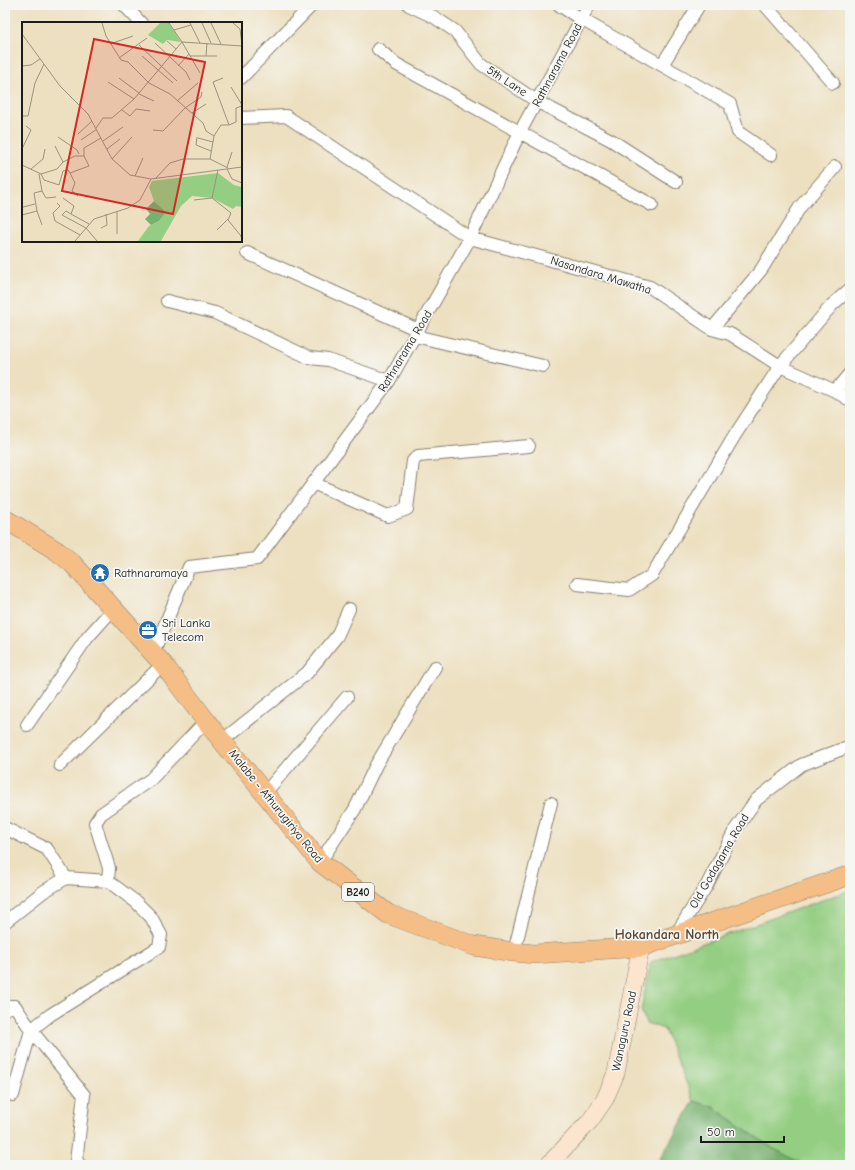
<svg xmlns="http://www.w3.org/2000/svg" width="855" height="1170" viewBox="0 0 855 1170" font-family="'Comic Neue',sans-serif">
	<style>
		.green { fill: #94ce82; stroke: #58754f }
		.forest { fill: #77b170; stroke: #4a6646 }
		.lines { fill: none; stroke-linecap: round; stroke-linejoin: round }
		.street-casing { stroke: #847e6e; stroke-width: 14 }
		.secondary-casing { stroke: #847e6e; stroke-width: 18 }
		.primary-casing { stroke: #847e6e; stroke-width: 20 }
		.street { stroke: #fff; stroke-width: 12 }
		.secondary { stroke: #fbe5cf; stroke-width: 17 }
		.primary { stroke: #f6be87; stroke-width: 19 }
		.labels { text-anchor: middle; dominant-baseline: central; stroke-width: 3.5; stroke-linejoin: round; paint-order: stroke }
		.shield { fill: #f6f6f2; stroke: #5d5d5c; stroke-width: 1 }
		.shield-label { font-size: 11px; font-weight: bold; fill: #1c1c1c }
		.street-label { font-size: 12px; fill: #1c1c1c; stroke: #f6f6f2 }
		.poi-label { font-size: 12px; fill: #1c1c1c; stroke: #f6f6f2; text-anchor: start }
		.quarter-label { font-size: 14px; font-weight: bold; fill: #5c4737; stroke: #f6f6f2 }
		.inset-road { fill: none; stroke: #99927e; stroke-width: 1 }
		.view { fill: #d62828; fill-opacity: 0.15; stroke: #d62828; stroke-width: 2 }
		.inset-edge { fill: none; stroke: #1c1c1c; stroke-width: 2 }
	</style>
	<rect width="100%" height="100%" fill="#f6f6f2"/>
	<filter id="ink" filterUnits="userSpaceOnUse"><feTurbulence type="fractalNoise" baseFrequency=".025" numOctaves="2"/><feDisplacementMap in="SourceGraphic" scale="8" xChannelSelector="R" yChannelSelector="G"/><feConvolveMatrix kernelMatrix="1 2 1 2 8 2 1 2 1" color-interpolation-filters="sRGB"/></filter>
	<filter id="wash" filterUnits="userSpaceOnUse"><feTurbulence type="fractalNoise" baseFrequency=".012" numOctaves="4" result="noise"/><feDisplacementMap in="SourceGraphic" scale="16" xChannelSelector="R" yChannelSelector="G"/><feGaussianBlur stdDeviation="0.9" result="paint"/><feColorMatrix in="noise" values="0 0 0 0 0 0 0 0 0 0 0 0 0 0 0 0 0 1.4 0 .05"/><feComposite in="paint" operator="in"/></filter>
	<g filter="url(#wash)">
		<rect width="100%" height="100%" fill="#ede0c0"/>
		<path class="green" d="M850,890V1165H800V1163L772,1148L713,1107L694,1101L664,1029L646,1023L641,1010L651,962Z"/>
		<path class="forest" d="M694,1101L713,1107L772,1148L801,1163L800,1165H656Z"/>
	</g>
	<g filter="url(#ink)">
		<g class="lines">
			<g class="street-casing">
				<path id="street" d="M124,5L141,23
					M409,5L434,17L455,31L481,64L538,102L611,140L676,182
					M559,5L581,19L730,104L738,132L771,155
					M765,5L833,83
					M378,49L396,64L652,205
					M662,65L699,5
					M241,78L312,5
					M241,118L286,116L470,238L650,287L712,329L730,334L780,366L835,391L850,400
					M247,253L418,330
					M167,301L215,313L310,358L328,360L389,381
					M712,329L761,270L800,207L835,167
					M415,336L543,366
					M835,391L850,373
					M313,483L388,516L407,509L413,461L418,456L529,446
					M577,584L629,590L652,575L735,435L780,366L832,305L850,289
					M153,653L189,567L257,559L389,381L470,238L520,132L589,5
					M27,725L87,638L113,609
					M223,740L307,673L337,636L349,609
					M60,765L163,664
					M265,793L347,697
					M5,828L47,849L66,878
					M320,862L355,809L376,765L435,667
					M5,922L43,892L66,878L108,881L109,868L95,823L101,814L151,779L206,721
					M676,934L707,885L735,830L756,800L801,765L850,746
					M514,952L551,803
					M5,1009L10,1006H15L31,1030L50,1015L159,947L161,935L151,917L136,902L108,881
					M31,1030L84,1095L76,1161L80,1165
					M13,1095L31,1030"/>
			</g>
			<g class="secondary-casing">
				<path id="secondary" d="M548,1165L590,1121L605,1099L616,1073L641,947"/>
			</g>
			<g class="primary-casing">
				<path id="primary" d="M5,519L57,551L72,563L163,664L206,721L320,862L388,914L474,946L514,952L534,954L641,947L850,875"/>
			</g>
			<use href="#street" class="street"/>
			<use href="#secondary" class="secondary"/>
			<use href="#primary" class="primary"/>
		</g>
	</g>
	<defs>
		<g id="temple-disc" transform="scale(1)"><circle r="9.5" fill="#1f6fb2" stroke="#f6f6f2"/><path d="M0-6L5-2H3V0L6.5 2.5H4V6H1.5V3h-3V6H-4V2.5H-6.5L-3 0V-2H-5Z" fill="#fff"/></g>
		<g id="office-disc" transform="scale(1)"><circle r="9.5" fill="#1f6fb2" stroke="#f6f6f2"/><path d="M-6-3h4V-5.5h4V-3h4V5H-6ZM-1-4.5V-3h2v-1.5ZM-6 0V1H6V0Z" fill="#fff"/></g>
	</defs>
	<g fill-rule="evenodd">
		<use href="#temple-disc" x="100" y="573"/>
		<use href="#office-disc" x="148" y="630"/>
	</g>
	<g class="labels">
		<rect class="shield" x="342" y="883" width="32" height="18" rx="3"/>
		<g class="shield-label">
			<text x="358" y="892">B240</text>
		</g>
		<g class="street-label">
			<text transform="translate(557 65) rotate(-62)">Rathnarama Road</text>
			<text transform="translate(507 81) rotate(33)">5th Lane</text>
			<text transform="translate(601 275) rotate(17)">Nasandara Mawatha</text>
			<text transform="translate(405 351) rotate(-59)">Rathnarama Road</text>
			<text transform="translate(276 806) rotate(51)">Malabe - Athurugiriya Road</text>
			<text transform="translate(719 861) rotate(-60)">Old Godagama Road</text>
			<text transform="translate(624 1031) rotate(-78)">Wanaguru Road</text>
		</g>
		<g class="poi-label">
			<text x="114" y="573">Rathnaramaya</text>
			<text x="162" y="623">Sri Lanka<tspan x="162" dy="14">Telecom</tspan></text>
		</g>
		<g class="quarter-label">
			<text x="667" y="934">Hokandara North</text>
		</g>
	</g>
	<g transform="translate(22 22)">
		<rect width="220" height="220" fill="#ede0c0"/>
		<path d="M138,1H147L159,20L145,18L141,22L126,13ZM196,151L212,163L220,165V185L214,184L211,187L190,176L170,174L159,184L139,219H116L127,204L137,199L144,190L132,179L127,165L130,159Z" fill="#94ce82"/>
		<path d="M132,179L144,190L137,199L129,203L123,197L128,192L124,187Z" fill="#77b170"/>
		<path class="inset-road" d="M80,1L84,14L99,38L106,40L127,61L148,72L181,101L184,109L192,114L188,137M168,1L178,21M180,1L189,21M189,1L199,22M211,1L218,7L220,23M152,8L169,3M0,12L38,64L66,92L90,137L108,153L129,157L220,145M145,19L154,27M133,21L164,50L168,58M88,22L111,14M117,23L155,59M120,34L151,61M168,34H195M184,34L185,21M97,36L125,16M0,44L9,43L18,37M156,44L167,32M178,51L160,20L220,24M97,56L117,71M86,60L112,77M209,65L220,83M117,72L132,79M155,79L176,61M100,88L108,94L114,87L128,89M170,91L184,82M0,94H6L13,61L22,42M207,103L214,100V86L220,84M74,106L81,96H90L112,77L160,20L147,1M131,108L141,109L163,86L179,75L180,70M56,112L70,99M192,114L199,103H207L191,60L201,56M36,115L55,128L57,132M175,115L174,123L189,129M176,116L191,120M59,118L75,107M81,119L101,105M33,124L41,140M0,127L9,108L4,104M85,127L98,117M90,137L110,115M0,143L19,152L35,147L41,140L53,134H62V126L79,116M205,145L210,130M9,147L21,137L23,127M205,147L210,157L220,161M196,148L190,176L209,191L206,198L219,214L220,219M48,151L53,161L50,169L56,174M17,152L20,169M19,152L22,158L37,163L41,149L46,148L48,151L67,144L62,134M113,154L121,136M134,156L148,141L161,137H188L206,146M41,176L52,184L49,192L67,202M172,178L190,176M35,181L38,184L31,191L33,199L58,213M1,185L13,182M15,189L20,203M95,189V212M49,192L44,189L40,193L64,206L75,219M0,193L15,189L12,171L20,169L24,176L34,175M79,206L85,203L84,192M195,208L206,197M53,219L72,197L106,186L118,178L129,157"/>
		<path class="view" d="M72,17L183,40L151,192L40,169Z"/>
		<rect width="220" height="220" class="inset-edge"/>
	</g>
	<rect width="855" height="1170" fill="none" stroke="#f6f6f2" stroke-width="20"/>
	<path d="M701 1136v6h83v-6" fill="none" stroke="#1c1c1c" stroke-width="2"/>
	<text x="707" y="1136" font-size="12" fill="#1c1c1c" stroke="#f6f6f2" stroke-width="3" paint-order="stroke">50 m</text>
</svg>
